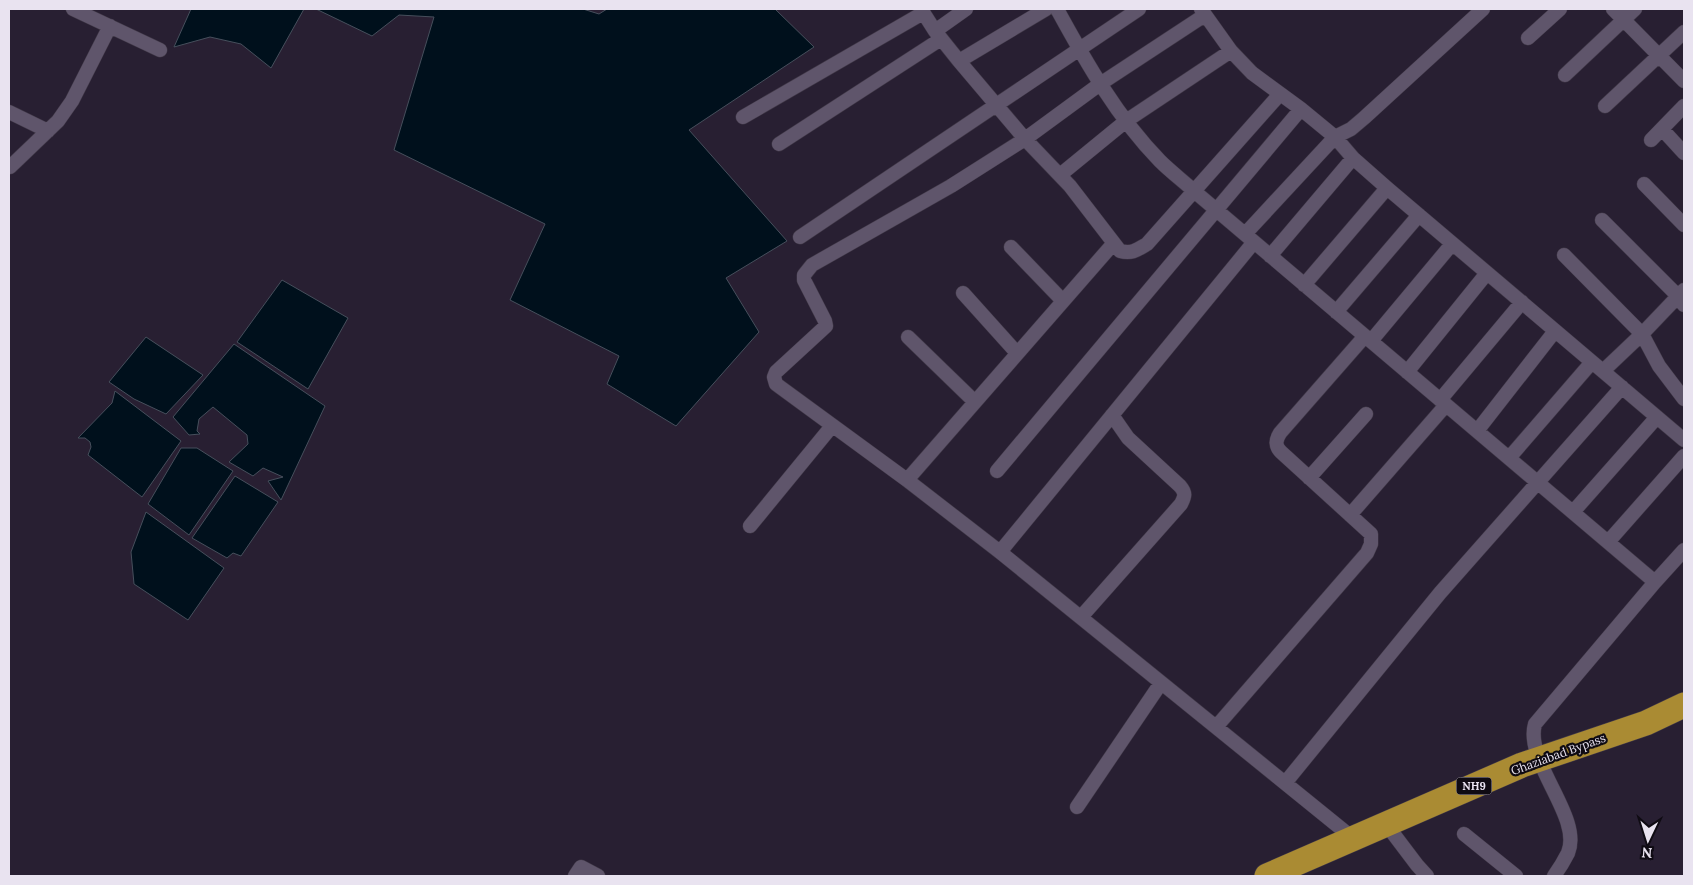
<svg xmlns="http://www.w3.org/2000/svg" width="1693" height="885" viewBox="0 0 1693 885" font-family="Lora,serif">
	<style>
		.water { fill: #00101c; stroke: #464f5c }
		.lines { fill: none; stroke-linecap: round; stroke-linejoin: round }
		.street-casing { stroke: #413948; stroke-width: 15 }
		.highway-casing { stroke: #413948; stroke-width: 26 }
		.street { stroke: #5f556b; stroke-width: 14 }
		.highway { stroke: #aa8b33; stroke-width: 25 }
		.labels { text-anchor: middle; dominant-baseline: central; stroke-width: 4.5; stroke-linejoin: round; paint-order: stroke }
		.shield { fill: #0f0b13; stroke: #a8a2ae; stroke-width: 1 }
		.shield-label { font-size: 11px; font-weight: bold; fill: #e9e3f0 }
		.street-label { font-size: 12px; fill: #e9e3f0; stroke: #0f0b13 }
	</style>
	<rect width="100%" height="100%" fill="#281f32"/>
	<path class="water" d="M191,9H304L271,68L241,44L210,37L174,47Z
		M316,9H583L599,14L607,9H775L814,47L689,130L787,241L726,278L759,332L676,426L607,384L619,356L510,300L545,224L394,150L434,17L399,15L372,36Z
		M282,280L348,318L308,389L237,342Z
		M146,337L203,375L166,414L134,399L109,382Z
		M234,344L325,406L281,500L268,481L283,477L263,468L253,476L229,462L248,444L247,435L213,407L199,419L197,431L200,434L189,435L173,417Z
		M115,391L181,441L142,497L88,455L91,447L90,442L85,438H78L112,403Z
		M181,448H197L233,471L189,535L148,504Z
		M235,476L278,502L241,556L233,553L227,558L192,538Z
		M146,512L224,568L188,620L134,584L131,552Z"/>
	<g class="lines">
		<g class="street-casing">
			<path id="street" d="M73,9L160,50
				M921,9L935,31L959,61L1025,139L1070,186L1120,251C1132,254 1137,250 1147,244L1280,94
				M1057,9C1086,62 1117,117 1160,161C1170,171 1183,181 1194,191L1655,582
				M1201,9L1231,51L1252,73L1301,109L1335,137L1353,158L1387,188L1684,440
				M1613,9L1684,81
				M1205,15L1100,84L1025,139L951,186L812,265L804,275V280L825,321L826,326L776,372L774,377L776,384L780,387L907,480L1000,552L1354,839
				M935,31L966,9
				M1528,38L1560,9
				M959,61L1046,9
				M1565,75L1635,9
				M1605,106L1684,32
				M9,112L48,131
				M743,117L923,13
				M1662,129L1684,153
				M1651,140L1684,106
				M779,144L941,39
				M10,167L58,121L72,101L110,26
				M1060,175L1126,121L1231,51
				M1644,184L1684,225
				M1602,220L1678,296L1684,305
				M1245,234L1335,137L1351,129L1364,118L1483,9
				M800,237L1139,9
				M1011,247L1063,301
				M1564,255L1642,334L1659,366L1684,399
				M1270,256L1353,158
				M1304,285L1387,188
				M963,293L1017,353
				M1336,312L1419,215
				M908,337L975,402
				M1371,341L1452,244
				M1603,371L1642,334L1684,290
				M1407,372L1487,273
				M1440,400L1522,302
				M1477,431L1555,331
				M1509,458L1592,362
				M997,471L1301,109
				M1309,478L1366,414
				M907,480L1113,244
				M1573,512L1657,417
				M1350,515L1446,405
				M750,526L832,426
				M1608,542L1684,456
				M1000,552L1254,242
				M1081,617L1181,504C1185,496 1186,493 1180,486L1128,438L1112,415
				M1216,727L1367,553L1371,544V534L1281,452C1275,446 1275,441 1280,433L1365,336
				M1285,783L1440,593L1622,387
				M1077,807L1161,683
				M1386,824L1417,865L1427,876
				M1464,834L1516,876
				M575,876L581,867L598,876
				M1554,876C1559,869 1564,861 1568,853C1583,817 1524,762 1535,724L1655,582L1684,550"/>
		</g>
		<g class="highway-casing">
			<path id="highway" d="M1267,876L1522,765L1646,723L1684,705"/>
		</g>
		<use href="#street" class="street"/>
		<use href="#highway" class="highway"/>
	</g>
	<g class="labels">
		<rect class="shield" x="1456.5" y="777.5" width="35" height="17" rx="4"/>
		<g class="shield-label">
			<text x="1474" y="786">NH9</text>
		</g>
		<g class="street-label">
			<text transform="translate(1558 754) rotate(-20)">Ghaziabad Bypass</text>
		</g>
	</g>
	<rect width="1693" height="885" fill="none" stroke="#e9e3f0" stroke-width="20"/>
	<g transform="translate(1648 840) rotate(184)" stroke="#0f0b13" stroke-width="4" paint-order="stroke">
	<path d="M0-4L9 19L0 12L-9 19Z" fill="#e9e3f0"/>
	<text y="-8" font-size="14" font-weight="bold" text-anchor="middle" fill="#e9e3f0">N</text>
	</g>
</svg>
